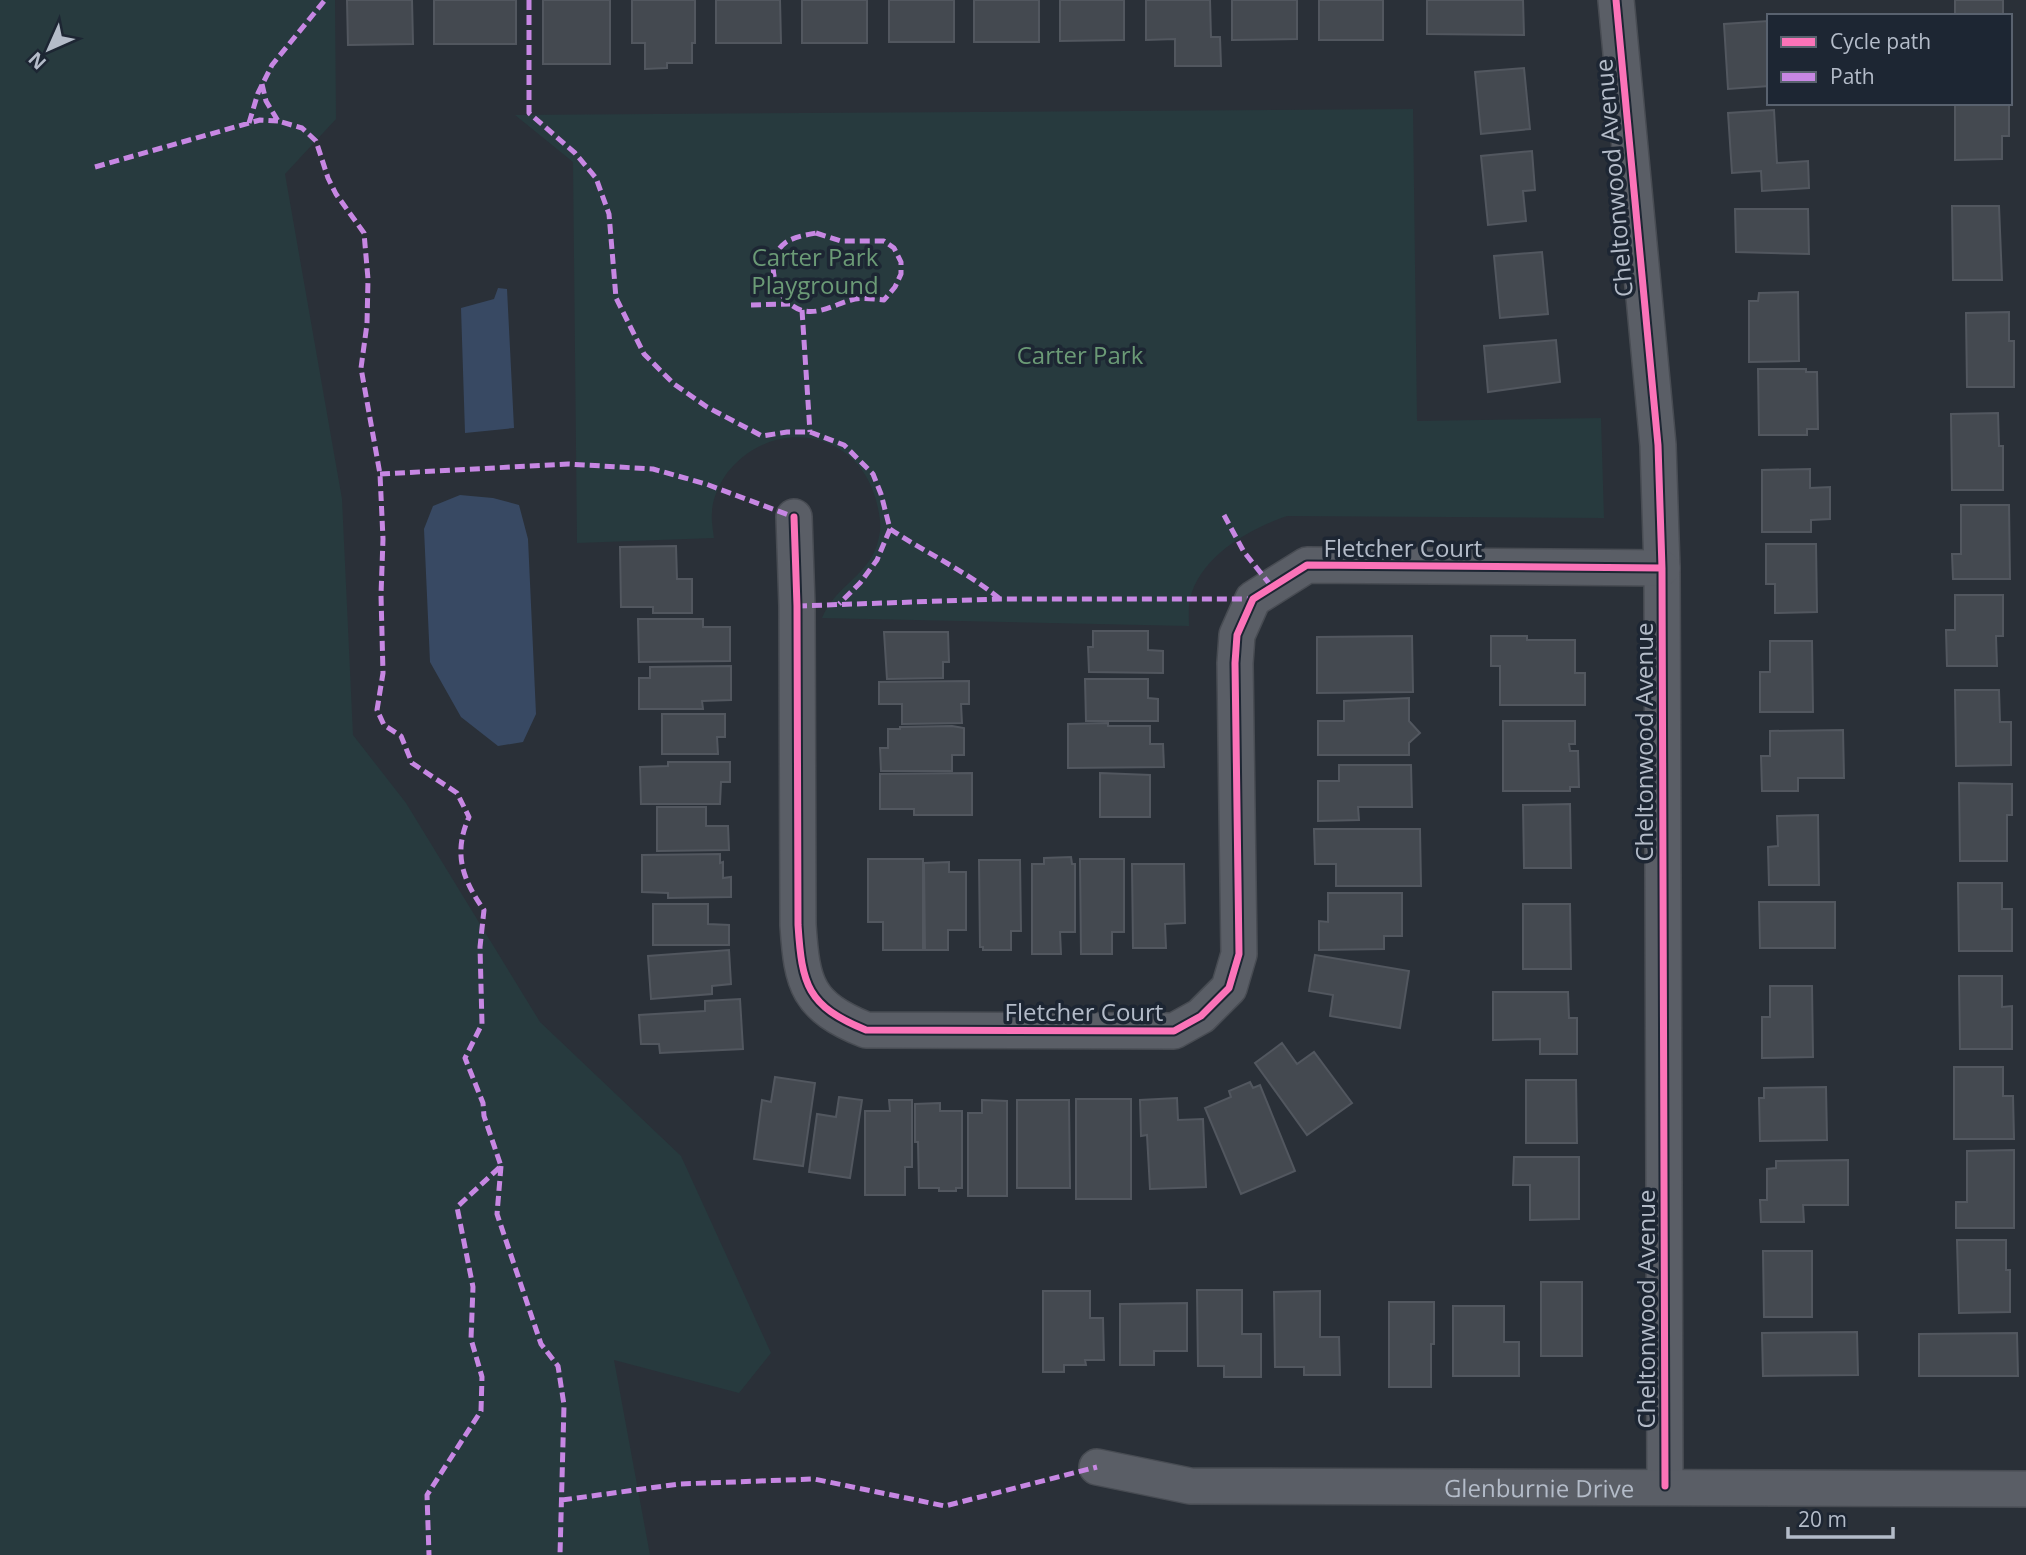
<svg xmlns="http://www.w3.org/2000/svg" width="2026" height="1555" viewBox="0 0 2026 1555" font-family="'Open Sans',sans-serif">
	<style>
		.green { fill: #273a3e }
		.water { fill: #384963 }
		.building { fill: #444950; stroke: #52575f; stroke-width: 2 }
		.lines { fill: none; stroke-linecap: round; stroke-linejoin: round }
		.street-casing { stroke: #484c53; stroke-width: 38 }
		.street { stroke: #5a5e66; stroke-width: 35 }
		.quiet { stroke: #c787e3; stroke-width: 5; stroke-dasharray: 10 5; stroke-linecap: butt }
		.cycleway-casing { stroke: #1d2633; stroke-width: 11 }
		.cycleway { stroke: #fb73b8; stroke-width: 7 }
		.labels { text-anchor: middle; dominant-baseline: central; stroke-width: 7; stroke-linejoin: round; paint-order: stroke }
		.street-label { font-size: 24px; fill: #b4bcc9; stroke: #1d2633 }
		.park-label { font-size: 24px; fill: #6b9a76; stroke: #1d2633 }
	</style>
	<rect width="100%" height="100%" fill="#2a3038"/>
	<path class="green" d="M0,0H335L336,119L285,174L342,499L353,735L406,803L540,1022L681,1156L771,1353L739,1393L614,1360L650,1555H0Z
		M1413,109L1417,421L1601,418L1604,518L1287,516C1249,529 1200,556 1190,599C1188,607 1189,618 1189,626L822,618C836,584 872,575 879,537C882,525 879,512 876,500C857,429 772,416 727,473C720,483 712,499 712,512C711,520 713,530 714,538L577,543L573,162L515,115Z"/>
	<path class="water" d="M498,288L507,289L514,428L465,433L461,308L494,299Z
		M460,495L493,498L519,505L528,539L536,714L523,742L498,746L461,717L430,662L424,529L433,506Z"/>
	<path class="building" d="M347,0H412L413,44L348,45Z
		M434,0H516V44H434Z
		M543,0H610V64H543Z
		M632,0H695V43H692V63H667V68L645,69V43H632Z
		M716,0H780L781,43H716Z
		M802,0H867V43H802Z
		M889,0H954V42H889Z
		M974,0H1039V42H974Z
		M1060,0H1124V40L1060,41Z
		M1146,0H1210L1211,37H1220L1221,66H1175V39L1146,40Z
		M1232,0H1297V39L1232,40Z
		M1319,0H1383V40H1319Z
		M1427,0H1523L1524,35L1427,34Z
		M1955,0H2003V16H1955Z
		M1768,21L1769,86L1728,89L1724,24Z
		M1524,68L1530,129L1481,134L1475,72Z
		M1955,103H2009V136H2002V159L1955,160Z
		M1774,110L1777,163L1808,161L1809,188L1762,191L1761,171L1732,173L1728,113Z
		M1532,151L1535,190L1523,191L1526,221L1488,225L1481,156Z
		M1952,206H1999L2002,280H1953Z
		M1735,209H1808L1809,254L1736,252Z
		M1542,252L1548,314L1500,318L1494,256Z
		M1798,292L1799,361L1749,362V301H1758L1759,293Z
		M2009,312V341H2014V387H1967L1966,313Z
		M1556,340L1560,382L1488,392L1484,346Z
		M1758,369H1806V372H1817L1818,429H1807V435H1759Z
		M1998,413L1999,446H2003V490H1952L1951,414Z
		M1810,469V488L1830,487V519L1811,520V532H1762V470Z
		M1961,505H2009L2010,579H1953L1952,554H1961Z
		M1766,544H1816L1817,612L1775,613V584H1766Z
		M676,546L677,579H692V613H653V607H621L620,547Z
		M1955,595H2003V636H1996L1997,666H1947L1946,630H1955Z
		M638,619H703V627H730V661L639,662Z
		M1093,631H1148V650L1163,651V673L1089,672L1088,647H1093Z
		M884,632H948L949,662H943V678L887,679Z
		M1412,636L1413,692L1317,693V637Z
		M1491,636H1527V640H1575V673H1585V705H1500V666H1491Z
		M1770,641H1812L1813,712H1760V672H1770Z
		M731,666V700L702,701L703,709H639V678H650V667Z
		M1085,679H1148V698L1158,699V721H1086Z
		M969,681V704H961L962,723L902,724V704H879V682Z
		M1955,690H1999L2000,722H2011V765L1956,766Z
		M1409,698V721L1420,733L1409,743V755H1318V721H1344V701Z
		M662,714H725V737H717L718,754H662Z
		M1503,721H1575V744H1569L1570,751H1578L1579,787H1570V791H1503Z
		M1108,723V726H1150V744H1163L1164,767L1068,768V724Z
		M952,726L964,728V755H952V771H881L880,748H888V729H900V727Z
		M1843,730L1844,778H1798V791H1762L1761,756H1770V731Z
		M668,762H730V782H721L720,804H641L640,767L668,766Z
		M1339,765H1411L1412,807H1358L1359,820L1318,821V781H1339Z
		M972,773V815H914V809H880V774Z
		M1100,773L1150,775V817H1100Z
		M1959,783L2012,784V815H2007V861H1960Z
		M1570,804L1571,868H1524L1523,805Z
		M657,807H706V826H728L729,850L657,851Z
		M1818,815L1819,885H1769L1768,847L1778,846L1777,816Z
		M1314,829H1420L1421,886H1336V864H1315Z
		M720,854V863L723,862V878L731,877V897L668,898V893L642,892V855Z
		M1071,857L1072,864H1075V932H1060L1061,954H1032V864H1044V858Z
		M868,859H923V950H883V922H868Z
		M1080,859H1124V932H1112V954H1081Z
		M979,860H1020L1021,931H1011V950H983V947H980Z
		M949,862V872H966V930H948V950H925L924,863Z
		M1132,864H1184L1185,923L1165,924L1166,948H1133Z
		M1958,883H2002V909H2012V951H1959Z
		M1328,893H1402V936H1384V949L1319,950V921L1328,922Z
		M1759,902H1835V948H1760Z
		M653,904H708V924L729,925V945H653Z
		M1523,904H1570L1571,969H1523Z
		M729,950L731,984L712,986V994L651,999L648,956Z
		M1315,955L1409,971L1400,1028L1330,1016L1333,995L1309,991Z
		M1959,976H2002V1007L2012,1006V1049H1960Z
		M1770,986H1812L1813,1057L1762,1058V1017H1770Z
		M1493,992H1568L1569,1018H1577V1054H1540V1039L1493,1040Z
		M740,999L743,1049L660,1053L659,1044H641L639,1015L705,1011V1001Z
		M1282,1043L1297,1064L1314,1052L1352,1103L1307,1135L1255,1063Z
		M1954,1067H2003V1096H2013L2014,1139H1954Z
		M775,1077L815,1083L803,1166L754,1159L762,1100L771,1102Z
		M1526,1080H1576L1577,1143H1526Z
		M1250,1082L1253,1088L1260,1085L1295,1171L1241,1194L1205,1108L1231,1097L1229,1091Z
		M1826,1087L1827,1140L1760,1141L1759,1098H1764V1088Z
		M839,1097L862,1100L850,1178L809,1172L817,1114L836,1117Z
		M1177,1098L1178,1120L1203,1119L1206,1187L1150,1189L1147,1135L1141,1136L1140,1100Z
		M1076,1099H1131V1199H1076Z
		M889,1100H912V1167H905V1195H865V1111H890Z
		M982,1100L1007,1101V1196H968V1113H982Z
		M1017,1100H1069L1070,1188H1017Z
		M940,1103V1111H962V1188H956V1191H939V1188H919L918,1142H915V1104Z
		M2014,1150V1228H1956V1202H1967V1151Z
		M1514,1157H1579V1219L1530,1220V1185H1513Z
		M1848,1160V1205H1803L1804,1222H1761L1760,1200H1767V1169L1776,1168V1161Z
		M1957,1240H2006V1270H2010V1312L1959,1313Z
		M1763,1251H1812V1317H1764Z
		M1541,1282H1582V1356H1541Z
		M1197,1290H1242V1334H1261V1377H1224V1366H1198Z
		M1043,1291H1090V1318H1103L1104,1360H1085L1086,1365H1064V1372H1043Z
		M1320,1291V1337H1339L1340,1375H1304V1367H1275L1274,1292Z
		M1389,1302H1434V1344H1431V1387H1389Z
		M1187,1303V1351H1154V1365H1120V1304Z
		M1453,1306H1504V1342H1519V1376H1453Z
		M1857,1332L1858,1375L1763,1376L1762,1333Z
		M2017,1333L2018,1376H1919V1334Z"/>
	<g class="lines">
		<g class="street-casing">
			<g id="street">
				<path d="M1616,0L1658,445L1662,568L1665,1486"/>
				<path d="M794,517L797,606L798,925C802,985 807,1006 866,1030L1174,1031L1201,1016L1229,988L1239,954L1235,663L1237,635L1253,599L1307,565L1662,568"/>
				<path id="s1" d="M1097,1467L1190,1486L2026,1489"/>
			</g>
		</g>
		<use href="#street" class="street"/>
		<path class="quiet" d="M529,0V113L575,153L596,178L609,214L616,298L644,354L674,384L707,407L762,436L787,432H810L844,445L873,474L881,494L890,529L877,560L860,583L839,604
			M262,84L266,101L278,121L302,128L316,141L328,178L336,194L364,233L368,279L367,324L361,368L380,474L383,539L381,595L383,673L377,710L384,725L401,736L412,763L457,793L469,817C453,853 462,879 484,910L480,947L482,1024L465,1058L483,1103L484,1116L501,1166L457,1207L473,1287L471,1339L482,1377L481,1411L427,1495L429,1555
			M249,123L258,93L272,65L325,0
			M95,167L249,123L260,120L278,121
			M816,233L841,241H884L894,248L901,262V274L895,287L884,300C874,299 861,297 851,300C836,304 821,314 804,311C777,305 761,261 785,243C793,237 806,235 816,233Z
			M751,305L790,304
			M802,310L810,432
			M380,474L568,464L653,469L706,484L794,517
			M1224,515L1244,552L1272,587
			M890,529C926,553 966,571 1000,599
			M797,606L1000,599H1253
			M501,1166L497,1214L541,1344L558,1366L564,1405L560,1555
			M562,1500L679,1484L814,1479L945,1506L1097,1467"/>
		<g class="cycleway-casing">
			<path id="cycleway" d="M1616,0L1658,445L1662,568L1665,1486
				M794,517L797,606L798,925C802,985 807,1006 866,1030L1174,1031L1201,1016L1229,988L1239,954L1235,663L1237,635L1253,599L1307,565L1662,568"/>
		</g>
		<use href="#cycleway" class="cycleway"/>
	</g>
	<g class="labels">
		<g class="street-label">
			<text transform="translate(1613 178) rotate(-95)">Cheltonwood Avenue</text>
			<text x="1403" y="547">Fletcher Court</text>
			<text transform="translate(1643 742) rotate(-90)">Cheltonwood Avenue</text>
			<text x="1084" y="1011">Fletcher Court</text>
			<text transform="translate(1645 1309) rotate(-90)">Cheltonwood Avenue</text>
			<text stroke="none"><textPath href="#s1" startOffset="444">Glenburnie Drive</textPath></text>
		</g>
		<g class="park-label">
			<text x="815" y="256">Carter Park<tspan x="815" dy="28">Playground</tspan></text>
			<text x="1080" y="354">Carter Park</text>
		</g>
	</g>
	<rect x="1767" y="14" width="245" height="91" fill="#1d2633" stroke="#59626f" stroke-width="2"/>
	<rect x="1781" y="37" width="35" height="10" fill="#fb73b8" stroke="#59626f" stroke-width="2"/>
	<text x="1830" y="49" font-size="21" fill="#b4bcc9">Cycle path</text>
	<rect x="1781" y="72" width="35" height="10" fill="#c787e3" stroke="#59626f" stroke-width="2"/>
	<text x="1830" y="84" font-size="21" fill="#b4bcc9">Path</text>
	<g transform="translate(49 49) rotate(225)" stroke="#1d2633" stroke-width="5" paint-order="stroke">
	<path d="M0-5L12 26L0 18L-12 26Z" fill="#b4bcc9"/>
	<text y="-10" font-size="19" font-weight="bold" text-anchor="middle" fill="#b4bcc9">N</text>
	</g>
	<path d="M1788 1527v10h105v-10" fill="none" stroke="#b4bcc9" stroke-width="3.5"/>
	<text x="1798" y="1527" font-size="21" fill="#b4bcc9" stroke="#1d2633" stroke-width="5" paint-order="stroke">20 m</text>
</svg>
